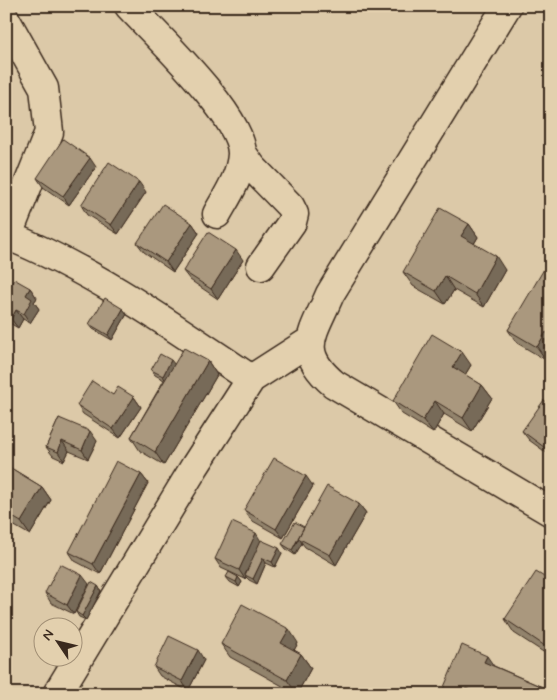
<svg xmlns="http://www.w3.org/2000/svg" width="557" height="700" viewBox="0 0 557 700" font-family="Mynerve,sans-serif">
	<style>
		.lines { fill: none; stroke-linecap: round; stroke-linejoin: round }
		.minor-casing { stroke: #3b2a1e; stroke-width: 31 }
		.minor { stroke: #e3d0ae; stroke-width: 28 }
		.wall { fill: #92836c; stroke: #3b2a1e }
		.shaded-wall { fill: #776a58; stroke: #3b2a1e }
		.building { fill: #aa987e; stroke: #3b2a1e }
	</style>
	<rect width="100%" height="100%" fill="#dcc9a8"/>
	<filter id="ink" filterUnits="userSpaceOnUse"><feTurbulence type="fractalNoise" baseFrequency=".02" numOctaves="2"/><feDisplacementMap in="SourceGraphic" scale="10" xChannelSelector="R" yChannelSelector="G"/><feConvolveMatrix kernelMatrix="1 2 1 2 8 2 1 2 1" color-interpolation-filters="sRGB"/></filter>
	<g filter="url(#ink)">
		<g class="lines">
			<g class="minor-casing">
				<path id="minor" d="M129,6C155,34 243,117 242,154C241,176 227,196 217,214
					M507,6L330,294C313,334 295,351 334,384L551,512
					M6,20L44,88L49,132L6,240
					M242,153L252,167L290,206L294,214L292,222L261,266
					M6,235C95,271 172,326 251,379
					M57,694L195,466L251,379L310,341"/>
			</g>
			<use href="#minor" class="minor"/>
		</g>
		<path class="wall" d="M96,167L69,205L43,187L37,178Z
			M146,192L118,234L87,215L81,205Z
			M192,223L199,233L173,272L144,252L137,243Z
			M469,224L478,237L474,244L505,270L484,307L454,290L445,304L413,286L403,272Z
			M243,260L218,299L190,280L183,271Z
			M551,266V353L546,360L517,343L508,330Z
			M30,288L37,298L34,302L39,309L30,323L23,319L18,328L6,321V292Z
			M123,309L127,314L112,340L93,329L89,324Z
			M208,361L217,375L164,465L140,451L131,437L164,380L155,375L151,370L174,364Z
			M471,365L465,375L482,385L492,398L472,431L444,414L433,433L402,414L393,401Z
			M113,395L134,397L141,407L120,438L83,414L77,405Z
			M551,405V456L529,440L522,431Z
			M59,418L97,441L88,459L69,451L64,461L53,456L46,447Z
			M6,465L42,487L51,500L30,535L6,521Z
			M141,474L148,483L100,574L75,561L69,552Z
			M313,486L283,538L251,520L244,510Z
			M359,504L366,513L336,565L305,547L302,543L295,555L286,549L282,544Z
			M261,541L282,553L275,567L266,563L257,584L249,580L246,577L245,579L221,568L215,559Z
			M226,577H238L242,582L239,587L230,582Z
			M551,581V657L514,633L505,619Z
			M89,584L74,614L51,603L45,593Z
			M98,586L101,591L86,620L79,617L76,612Z
			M298,643L294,650L301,654L311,668L297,694L230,657L221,644Z
			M204,660L188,691L160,676L154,667Z
			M494,666L549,690L551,692V694H441Z"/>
		<path class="shaded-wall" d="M90,158L96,167L69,205L63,196Z
			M139,182L146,192L118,234L111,225Z
			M192,223L199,233L173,272L166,262Z
			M469,224L478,237L470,250L461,236Z
			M236,250L243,260L218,299L211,289Z
			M496,256L505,270L484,307L475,294Z
			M445,276L454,290L445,304L436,291Z
			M30,288L37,298L34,302L39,309L30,323L24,314L26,295Z
			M123,309L127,314L112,340L108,335Z
			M16,310L23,319L18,328L11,319Z
			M546,332L551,339V353L546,360L537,347Z
			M462,352L471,365L462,380L453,367Z
			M171,360L175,365L166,381L163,376Z
			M208,361L217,375L164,465L155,452Z
			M482,385L492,398L472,431L463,418Z
			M134,397L141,407L120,438L113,429Z
			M435,401L444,414L433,433L423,420Z
			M90,431L97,441L88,459L82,450Z
			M62,441L69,451L64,461L58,452Z
			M141,474L148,483L100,574L93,564Z
			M306,476L313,486L283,538L276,529Z
			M42,487L51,500L30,535L21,522Z
			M359,504L366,513L336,565L330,555Z
			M256,533L262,543L245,575L246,577L245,579L239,570Z
			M299,538L302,543L295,555L292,550Z
			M279,548L282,553L275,567L272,562Z
			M263,558L266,563L257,584L253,579Z
			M82,575L89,584L74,614L67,605Z
			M238,577L242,582L239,587L236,582Z
			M98,586L101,591L86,620L82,616Z
			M289,629L298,643L291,656L281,643Z
			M198,650L204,660L188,691L182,681Z
			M301,654L311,668L297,694L287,680Z
			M487,656L496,669L484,662Z
			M466,688L470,694H463Z"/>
		<path class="building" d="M63,139L90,158L63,196L37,178Z
			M109,162L139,182L111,225L81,205Z
			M163,204L192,223L166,262L137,243Z
			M440,208L469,224L461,236L496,256L475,294L445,276L436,291L403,272Z
			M208,232L236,250L211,289L183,271Z
			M547,264L551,266V335L546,332L537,347L508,330Z
			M14,279L30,288L26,295L32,299L24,314L16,310L11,319L6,316V292Z
			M105,298L123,309L108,335L89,324Z
			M432,334L462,352L453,367L482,385L463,418L435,401L423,420L393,401Z
			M184,348L208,361L155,452L131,437Z
			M160,354L171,360L163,376L151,370Z
			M92,381L113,395L118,387L134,397L113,429L77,405Z
			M544,400L551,405V446L548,450L522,431Z
			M59,418L90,431L82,450L62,441L58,452L46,447Z
			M274,458L306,476L276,529L244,510Z
			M116,461L141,474L93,564L69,552Z
			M6,465L42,487L21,522L6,513Z
			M327,486L359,504L330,555L298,538Z
			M232,522L256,533L239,570L215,559Z
			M295,522L304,527L292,550L282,544Z
			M261,540L279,548L272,562L263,558L253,579L245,575Z
			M60,564L82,575L67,605L45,593Z
			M229,572L238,577L236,582L226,577Z
			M536,572L551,581V650L505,619Z
			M91,582L98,586L82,616L76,612Z
			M242,604L289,629L281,643L301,654L287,680L221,644Z
			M169,636L198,650L182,681L154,667Z
			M462,645L487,656L484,662L549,690L548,694H480L466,688L463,694H441Z"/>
	</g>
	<rect width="557" height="700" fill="none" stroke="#e3d0ae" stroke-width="25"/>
	<rect x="12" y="12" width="532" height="675" fill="none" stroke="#3b2a1e" stroke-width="2" filter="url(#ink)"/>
	<g transform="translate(58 642) rotate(305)"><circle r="24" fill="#e3d0ae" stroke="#a08e74"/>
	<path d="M0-4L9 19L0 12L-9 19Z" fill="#3b2a1e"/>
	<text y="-8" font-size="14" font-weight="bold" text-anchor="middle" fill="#3b2a1e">N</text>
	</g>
</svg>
